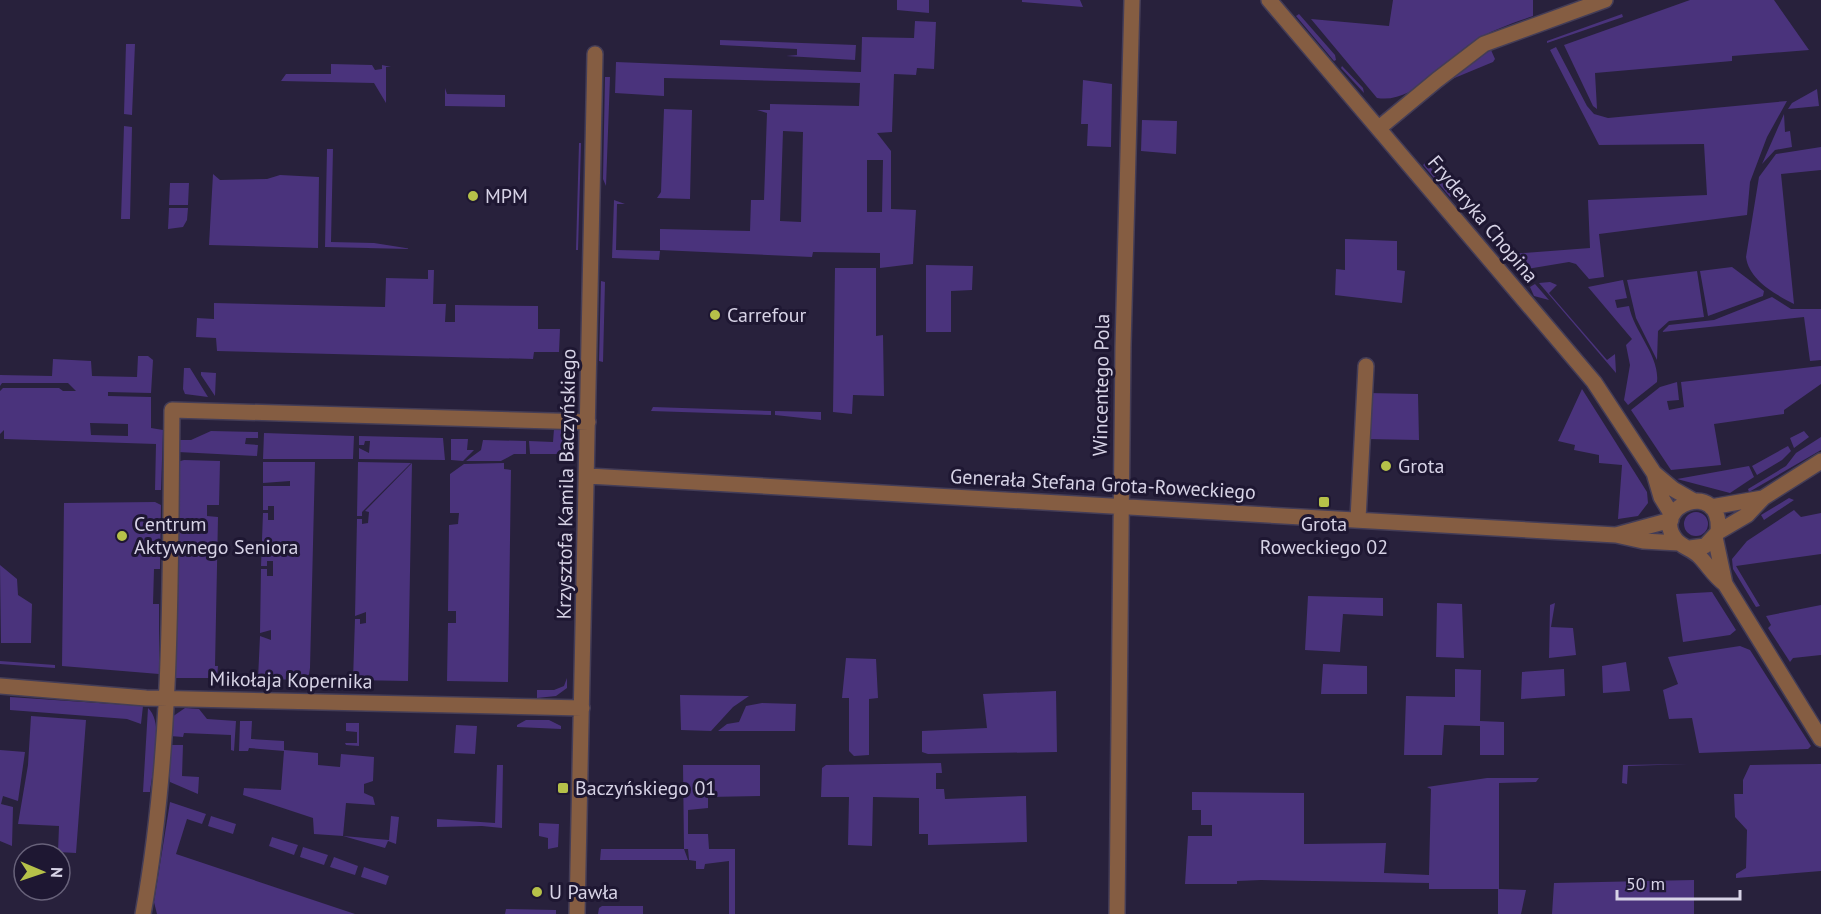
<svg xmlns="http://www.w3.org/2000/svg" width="1821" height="914" viewBox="0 0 1821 914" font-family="'PT Sans',sans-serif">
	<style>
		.green { fill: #4a337c; fill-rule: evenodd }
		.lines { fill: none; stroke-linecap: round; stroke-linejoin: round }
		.minor-casing { stroke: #443d57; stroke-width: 18 }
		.minor { stroke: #855d42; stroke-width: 15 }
		.poi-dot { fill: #b6c149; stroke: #1e1732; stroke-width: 2 }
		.labels { text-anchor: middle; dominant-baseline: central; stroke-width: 6; stroke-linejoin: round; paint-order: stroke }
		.poi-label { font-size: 20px; fill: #d7d3e6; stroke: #1e1732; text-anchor: start }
		.street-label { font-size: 20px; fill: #d7d3e6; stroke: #1e1732 }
	</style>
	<rect width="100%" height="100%" fill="#28213c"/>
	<path class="green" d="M897,0H929V13L897,10Z
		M1022,0H1080L1083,7L1022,2Z
		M1393,0H1533V16C1513,23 1491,30 1473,42C1444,61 1415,104 1377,98L1311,19L1389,26Z
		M1690,0H1774L1809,50L1732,56V61L1595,73L1597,109L1593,106L1564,45Z
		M1299,14L1335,55L1336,60L1334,61L1296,16Z
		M1622,14L1623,17L1547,43V41Z
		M915,21L936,22L934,69L917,68L916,75L894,74L892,132L877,133L891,151V209L916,210L913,264L880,268V253L813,252L812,257L660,250V229L750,231L751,200H764L767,113L757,110H770V104L859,106L860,83L664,78V96L615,93L616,62L861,72L862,37L914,38ZM783,131L803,132L801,222L780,221ZM867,160H883L882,212H867Z
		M720,40L856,45L855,60L786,56L797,55V49L720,45Z
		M126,44H135L132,115L124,114Z
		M1556,47L1587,106L1594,114L1608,118L1787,101L1767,137L1750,182L1747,215L1599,234L1604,277L1589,279L1576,264L1569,262L1527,269L1519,267L1509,254L1590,248L1588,200L1707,195L1704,144L1599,145L1550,50Z
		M1491,50L1495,59L1493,62L1452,79L1475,59Z
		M331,64L372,65L375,70L382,69V65L391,67H386V103L374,83L281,81L286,74H331Z
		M1342,66L1363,88L1364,93L1341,68Z
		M605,77H610L606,186L603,179Z
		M1083,80L1112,84L1111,147L1087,146L1088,124H1081Z
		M445,88L447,94L505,95V107L445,106Z
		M1817,89L1819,106L1788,109L1792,103Z
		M664,109L692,110L690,199L657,198L661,192Z
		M1784,114L1785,132L1790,131L1792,147L1775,150L1762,164Z
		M1142,120L1177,121L1176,154L1141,151Z
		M124,126L132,127L130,219H121Z
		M579,143H581L578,250H576Z
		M1821,147V170L1781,174L1794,304C1775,294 1749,280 1746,257L1759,177L1776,154Z
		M327,149H333L331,242L374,243L412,249L325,247Z
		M1426,162L1453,194L1450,197L1423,165Z
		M213,174L220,180L267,179L280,175L319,177L318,248L209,245Z
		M170,183H189L188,205H169Z
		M614,200L625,204H617L616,250L660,251L659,260L612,258Z
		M169,208H188L187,220L183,227L168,229Z
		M1345,239L1397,241V270L1405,271L1402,303L1335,295L1336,269L1345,270Z
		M926,265L973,266L972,290L951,291V332H926Z
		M1732,267L1764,291L1763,296L1708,316L1700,271Z
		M835,268H876V336L883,335L884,396L853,395L852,414L833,412Z
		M428,270H434L433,304H446L445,322H455V305L538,306V329H560L559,352H534L533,359L217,351L216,338L196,337L197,318L214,319V303L385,307L386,278L428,279Z
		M1697,271L1704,317L1669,321L1658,331L1657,360L1636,318L1627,280Z
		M1623,280L1627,298L1615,300L1617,308L1629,306C1634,332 1660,356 1657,382L1628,405L1624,400L1630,365L1626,345L1632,339L1588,287Z
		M601,281L605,282L603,362L599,361Z
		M1550,282L1557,285L1549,293L1607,360L1615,354L1616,373L1539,283Z
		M1535,284L1549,300L1534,296L1530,287Z
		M1772,297L1791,309H1821V360L1810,361L1804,317L1662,332L1669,325L1714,320Z
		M138,356H148L153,360L151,393L108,392V396L151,397V428L163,430L161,490H155L156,444L4,439V430L0,434V391L3,388H59L63,391H76L68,383H2L0,386V375L52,376L53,359L91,361L92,376L137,377ZM90,423L128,424V436L91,435Z
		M1821,366V384L1784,410V414L1714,424L1721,465L1671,470L1631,410L1660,387L1677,382L1679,400L1667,401L1669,410L1684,407L1681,382Z
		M184,368H190L208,397L185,394L183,389Z
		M201,372L216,373L215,396L201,375Z
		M1582,389L1647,492L1648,503L1638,516L1618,519L1622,465L1599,463V455L1574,450L1575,445L1558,441Z
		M1368,393L1418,394L1419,440L1366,439Z
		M653,407L771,411V415L651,411Z
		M775,411L821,412V420L775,415Z
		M554,429H565V454H530L529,441L553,442Z
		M211,431L258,432V438H246L245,444L258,445L257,456L178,452L179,440H191Z
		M1804,431L1809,437L1794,448L1790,438Z
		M264,433L354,436L353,459H263Z
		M359,436L443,438L445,460L359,459V448L369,453L370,441H365L364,445H359Z
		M1821,437V450L1749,492L1748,489L1786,466L1796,453Z
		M451,439H468L467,450H474L463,461L451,460Z
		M483,440L526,441V454H514L501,461H466L481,450Z
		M1788,446L1791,451L1782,460L1757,475L1752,466Z
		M184,460L220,461L219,505H207V516L218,517L215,666H218L217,678H174L177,462Z
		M263,462H315L310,668L308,680L258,679L260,636L271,640V630L260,633L261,569H267V576H273V561H267V566H261L263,513H268V520H274V506H268V510H263V486H290V481L263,483Z
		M358,462L411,463L362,512V516H357Z
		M412,463L408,681L353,680L355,619H360V624L366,623V612L355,616L357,519H362V524L368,523L369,512L365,511Z
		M504,463V469L511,470L508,682L447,681L448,623H456V611H448L449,525L458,524L459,513H450V474L464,464Z
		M1749,466L1754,477L1730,493L1677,479Z
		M1789,498L1794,500L1764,520L1761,515Z
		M155,502L161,505L160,569H154L153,604H159V674L62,666L64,503Z
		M1794,510L1801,517L1821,513V554L1736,566L1760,606L1756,607L1733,569L1732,559L1747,541Z
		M1684 524a12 12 0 1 1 24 0a12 12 0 1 1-24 0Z
		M0,565L17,579L18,595L32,604L31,643H1Z
		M1712,592L1736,630L1730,635L1683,642L1676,594Z
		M1308,596L1383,598V616L1343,614L1340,652L1305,650Z
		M1437,603L1462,604L1464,658L1436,657Z
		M1555,603L1551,627L1573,628L1576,655L1549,658L1550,605Z
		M1821,605V655L1793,658L1790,662L1768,628L1771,625L1766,616Z
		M1740,646L1750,650L1811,746L1808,749L1699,753L1692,718L1669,719L1663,690L1678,684L1668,657Z
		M846,658L876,659L878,698L869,699V755L854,756L849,751V698H842Z
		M0,661L55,665V668L0,664Z
		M1626,662L1630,691L1603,693L1602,666Z
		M1323,664L1367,666V694H1321Z
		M1455,669L1481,670L1480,721L1504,722V755H1480V726L1444,725L1442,755H1404L1406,696L1455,697Z
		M1564,669L1565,696L1521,699L1522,672Z
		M567,678V688L556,696L537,698V690H554L564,686Z
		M1056,691L1057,752L928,754L922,752V731L987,728L983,694Z
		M680,695L747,696H749L733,707L711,731L681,730Z
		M10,697L143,706L141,724L127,719L10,710Z
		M762,703L796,704L795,731H718L727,724L739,722L746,706Z
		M148,708C165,723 152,772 150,792H143Z
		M185,708L199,709L207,719L236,721L234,751L231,750V735L184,733L183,737L170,736L172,717Z
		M31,716L86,720L76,853L58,852L59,826L18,824L28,765Z
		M526,720H549L561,726V729L517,727V725Z
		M240,721H252L251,739L284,741V750L318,753V765L340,767L341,754L374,757L373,781L364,784V793L373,797L375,805L346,803L343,836L389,840L391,816L399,817L396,844L388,841L385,848L343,836L314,834L313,818L243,795L244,788L281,790L284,751L249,748L248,751H239Z
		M346,723H359V746L346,745L345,743H357V732L346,731Z
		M456,725L477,726L475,754L454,753Z
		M169,745H183L182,776L199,777L198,794L170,782Z
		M0,750L25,752L18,801L3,796L1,804L13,807L12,846L0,841Z
		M941,763L942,773H936V789H944L945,799L1026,796L1027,842L928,845V834H919V798L873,797L872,846L848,845L849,797H821L822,768L826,765Z
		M1688,764L1628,766L1627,784L1622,783L1623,765Z
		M1821,764V871L1736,878V874L1746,868L1747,830L1735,817L1734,794H1743V780L1750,765Z
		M497,765H503L502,828L482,826L437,827V819L495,823Z
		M683,765H760V796L708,797V808L688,810V834H708L709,849H735V914H729V861L705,864L704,869H696V861L689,860L688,849H684L688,860H600L601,849H684Z
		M1487,778H1539L1536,782L1499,783V889L1526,890L1521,914H1498V889H1429V883L1261,880L1237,881V884H1185L1188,836H1212V825H1201V810H1192V792L1304,793V844L1386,843L1384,873L1429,875L1431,789L1427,787Z
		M170,802L206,814L202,824L187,819L176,854L355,914H157L154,902Z
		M211,816L236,824L233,834L208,826Z
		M539,823L559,824L558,847L548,849V838L539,836Z
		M272,837L298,845L294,855L269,846Z
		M303,847L328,855L324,865L300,857Z
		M334,857L358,866L355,875L330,867Z
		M364,867L389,876L386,885L361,877Z
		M1694,880V914H1552L1554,883Z
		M602,906H643V914H598L599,908Z
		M506,909L556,910V914H505Z"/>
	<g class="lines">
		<g class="minor-casing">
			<path id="minor" d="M1269,0L1594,382L1654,473L1673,489L1694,501
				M1379,128L1437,80L1484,44L1605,0
				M1654,473L1661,497L1672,515
				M588,476L1616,535L1643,541L1679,543
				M1711,507L1763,498
				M1358,519L1366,366
				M1718,532L1747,515L1763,498L1821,461
				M1616,535L1671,520
				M1715,537L1725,584L1821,739
				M1690,548L1705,546L1718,532C1723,477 1648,506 1676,540C1682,547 1692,549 1699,556C1708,565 1714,576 1725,584
				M0,686L146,698L582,708
				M143,914C173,748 170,578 172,410L588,422
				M577,914L595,54
				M1117,914L1123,346L1132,0"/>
		</g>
		<use href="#minor" class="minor"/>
	</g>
	<g class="poi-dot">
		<circle cx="473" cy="196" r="6"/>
		<circle cx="715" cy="315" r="6"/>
		<circle cx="1386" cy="466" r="6"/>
		<rect x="1318" y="496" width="12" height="12" rx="3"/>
		<circle cx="122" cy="536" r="6"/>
		<rect x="557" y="782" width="12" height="12" rx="3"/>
		<circle cx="537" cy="892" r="6"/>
	</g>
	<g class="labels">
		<g class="poi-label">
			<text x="485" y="196">MPM</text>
			<text x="727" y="315">Carrefour</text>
			<text x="1398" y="466">Grota</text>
			<text x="134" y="524">Centrum<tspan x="134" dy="23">Aktywnego Seniora</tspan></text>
			<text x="1324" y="524" text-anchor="middle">Grota<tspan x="1324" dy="23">Roweckiego 02</tspan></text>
			<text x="575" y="788">Baczyńskiego 01</text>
			<text x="549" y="892">U Pawła</text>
		</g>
		<g class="street-label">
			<text transform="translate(1483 219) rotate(50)">Fryderyka Chopina</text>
			<text transform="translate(1101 385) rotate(-89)">Wincentego Pola</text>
			<text transform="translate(566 484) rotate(-89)">Krzysztofa Kamila Baczyńskiego</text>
			<text transform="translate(1103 484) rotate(3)">Generała Stefana Grota-Roweckiego</text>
			<text transform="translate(291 680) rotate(1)">Mikołaja Kopernika</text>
		</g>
	</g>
	<g transform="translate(42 872) rotate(92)"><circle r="28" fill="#1e1732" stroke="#68627a" stroke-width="1.5"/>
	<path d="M0-4.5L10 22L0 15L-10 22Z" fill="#b6c149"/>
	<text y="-9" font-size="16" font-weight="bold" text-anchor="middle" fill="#d7d3e6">N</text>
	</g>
	<path d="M1617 890v9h123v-9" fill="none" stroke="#d7d3e6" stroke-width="3"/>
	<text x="1626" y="890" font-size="18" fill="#d7d3e6" stroke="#1e1732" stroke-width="4.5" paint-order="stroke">50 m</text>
</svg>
